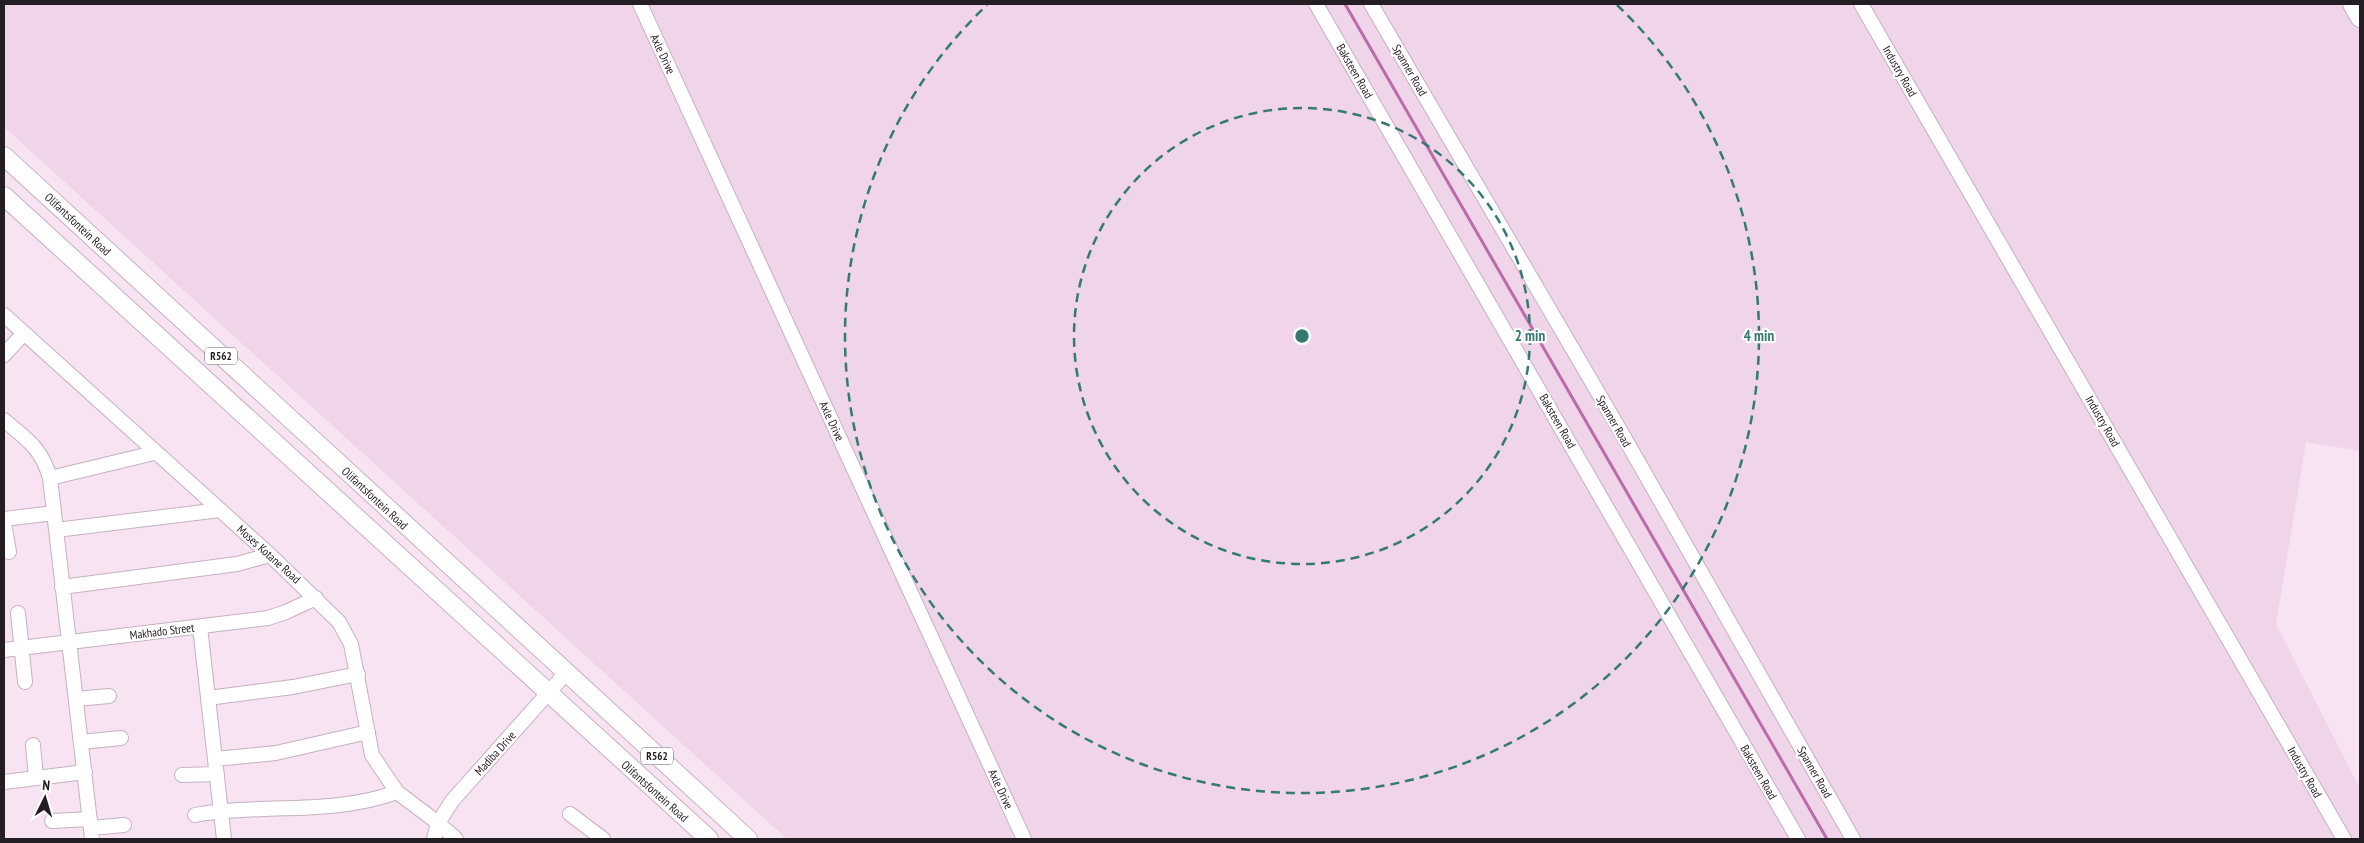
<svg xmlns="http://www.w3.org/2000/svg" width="2364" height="843" viewBox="0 0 2364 843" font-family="'PT Sans Narrow',sans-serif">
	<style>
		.built { fill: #f0d4e9 }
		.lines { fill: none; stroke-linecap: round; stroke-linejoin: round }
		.stream { stroke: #ba6caa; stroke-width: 3 }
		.minor-casing { stroke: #c5b1c0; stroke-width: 16 }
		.major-casing { stroke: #c5b1c0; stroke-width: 20 }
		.minor { stroke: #fff; stroke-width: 14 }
		.major { stroke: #fff; stroke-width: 18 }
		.ring { fill: none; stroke: #347a72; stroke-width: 2.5; stroke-dasharray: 9 6 }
		.labels { text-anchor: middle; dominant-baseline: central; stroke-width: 4.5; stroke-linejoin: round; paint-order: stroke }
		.shield { fill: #fff; stroke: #666165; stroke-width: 1 }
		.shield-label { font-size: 11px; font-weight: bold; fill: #241d23 }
		.street-label { font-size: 12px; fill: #241d23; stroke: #fff }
		.centre { fill: #347a72; stroke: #fff; stroke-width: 2.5 }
		.ring-label { font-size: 15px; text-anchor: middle; font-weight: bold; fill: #347a72; stroke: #fff; stroke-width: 4.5; stroke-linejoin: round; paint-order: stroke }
	</style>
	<rect width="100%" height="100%" fill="#f8e3f3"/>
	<path class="built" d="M4,4H2360V451L2306,442L2276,624L2360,789V839H787L4,127Z"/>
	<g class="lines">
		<path class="stream" d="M1345,4L1827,839"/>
		<g class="minor-casing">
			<path id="minor" d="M640,4L1024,839
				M1316,4L1798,839
				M1371,4L1624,437L1853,839
				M1861,4L2344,839
				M4,315L270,555L339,622L351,644L372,755L397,792L438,823L456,839
				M4,355L24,333
				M4,420C27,440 41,447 50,478L92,839
				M50,478L154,453
				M4,519L54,513
				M4,523L9,552
				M56,530L220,510
				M62,587L237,564L270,555
				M18,613L25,682
				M200,627L224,839
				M4,650L268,618L286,612L316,598
				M208,698L293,687L358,674
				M76,699L109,696
				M81,742L121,738
				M33,745L36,778
				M215,759L276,753L368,732
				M182,775L217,774
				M4,782L85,772
				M570,814L603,839
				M195,815C261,803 332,816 397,792
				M52,821L90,819
				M91,828L124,825
				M434,839L438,823L452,801L566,673"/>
		</g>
		<g class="major-casing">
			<path id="major" d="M2352,4L2360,18
				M4,156L748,839
				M4,196L709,839"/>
		</g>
		<use href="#minor" class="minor"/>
		<use href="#major" class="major"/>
	</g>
	<g class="ring">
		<circle cx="1302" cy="336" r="228"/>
		<path d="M1617 5A457 457 0 1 1 987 5"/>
	</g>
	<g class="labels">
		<g class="shield">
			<rect x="205" y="347.5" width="32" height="17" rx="4"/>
			<rect x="641" y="747.5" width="32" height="17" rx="4"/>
		</g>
		<g class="shield-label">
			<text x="221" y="356">R562</text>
			<text x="657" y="756">R562</text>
		</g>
		<g class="street-label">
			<text transform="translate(663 54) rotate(65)">Axle Drive</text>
			<text transform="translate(1410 70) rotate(60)">Spanner Road</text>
			<text transform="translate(1355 71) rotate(60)">Baksteen Road</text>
			<text transform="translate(1900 71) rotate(60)">Industry Road</text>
			<text transform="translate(78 224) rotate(43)">Olifantsfontein Road</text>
			<text transform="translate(832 421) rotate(65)">Axle Drive</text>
			<text transform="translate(1558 421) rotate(60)">Baksteen Road</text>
			<text transform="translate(1614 421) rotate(60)">Spanner Road</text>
			<text transform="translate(2103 421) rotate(60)">Industry Road</text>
			<text transform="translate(375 498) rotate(43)">Olifantsfontein Road</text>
			<text transform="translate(269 554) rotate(42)">Moses Kotane Road</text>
			<text transform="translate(162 631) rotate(-7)">Makhado Street</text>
			<text transform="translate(495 753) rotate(-48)">Madiba Drive</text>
			<text transform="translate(1759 772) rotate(60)">Baksteen Road</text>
			<text transform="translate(1815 772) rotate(60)">Spanner Road</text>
			<text transform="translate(2305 772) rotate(60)">Industry Road</text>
			<text transform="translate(1001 789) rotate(65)">Axle Drive</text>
			<text transform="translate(655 791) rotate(42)">Olifantsfontein Road</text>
		</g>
	</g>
	<circle cx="1302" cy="336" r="8" class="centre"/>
	<g class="ring-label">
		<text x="1530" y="341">2 min</text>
		<text x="1759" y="341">4 min</text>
	</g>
	<rect width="2364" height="843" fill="none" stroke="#241d23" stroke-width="10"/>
	<g transform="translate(45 798) rotate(5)" stroke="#ffffff" stroke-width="4" paint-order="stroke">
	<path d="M0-4L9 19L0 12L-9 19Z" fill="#241d23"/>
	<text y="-8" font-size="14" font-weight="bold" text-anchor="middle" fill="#241d23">N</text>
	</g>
</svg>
